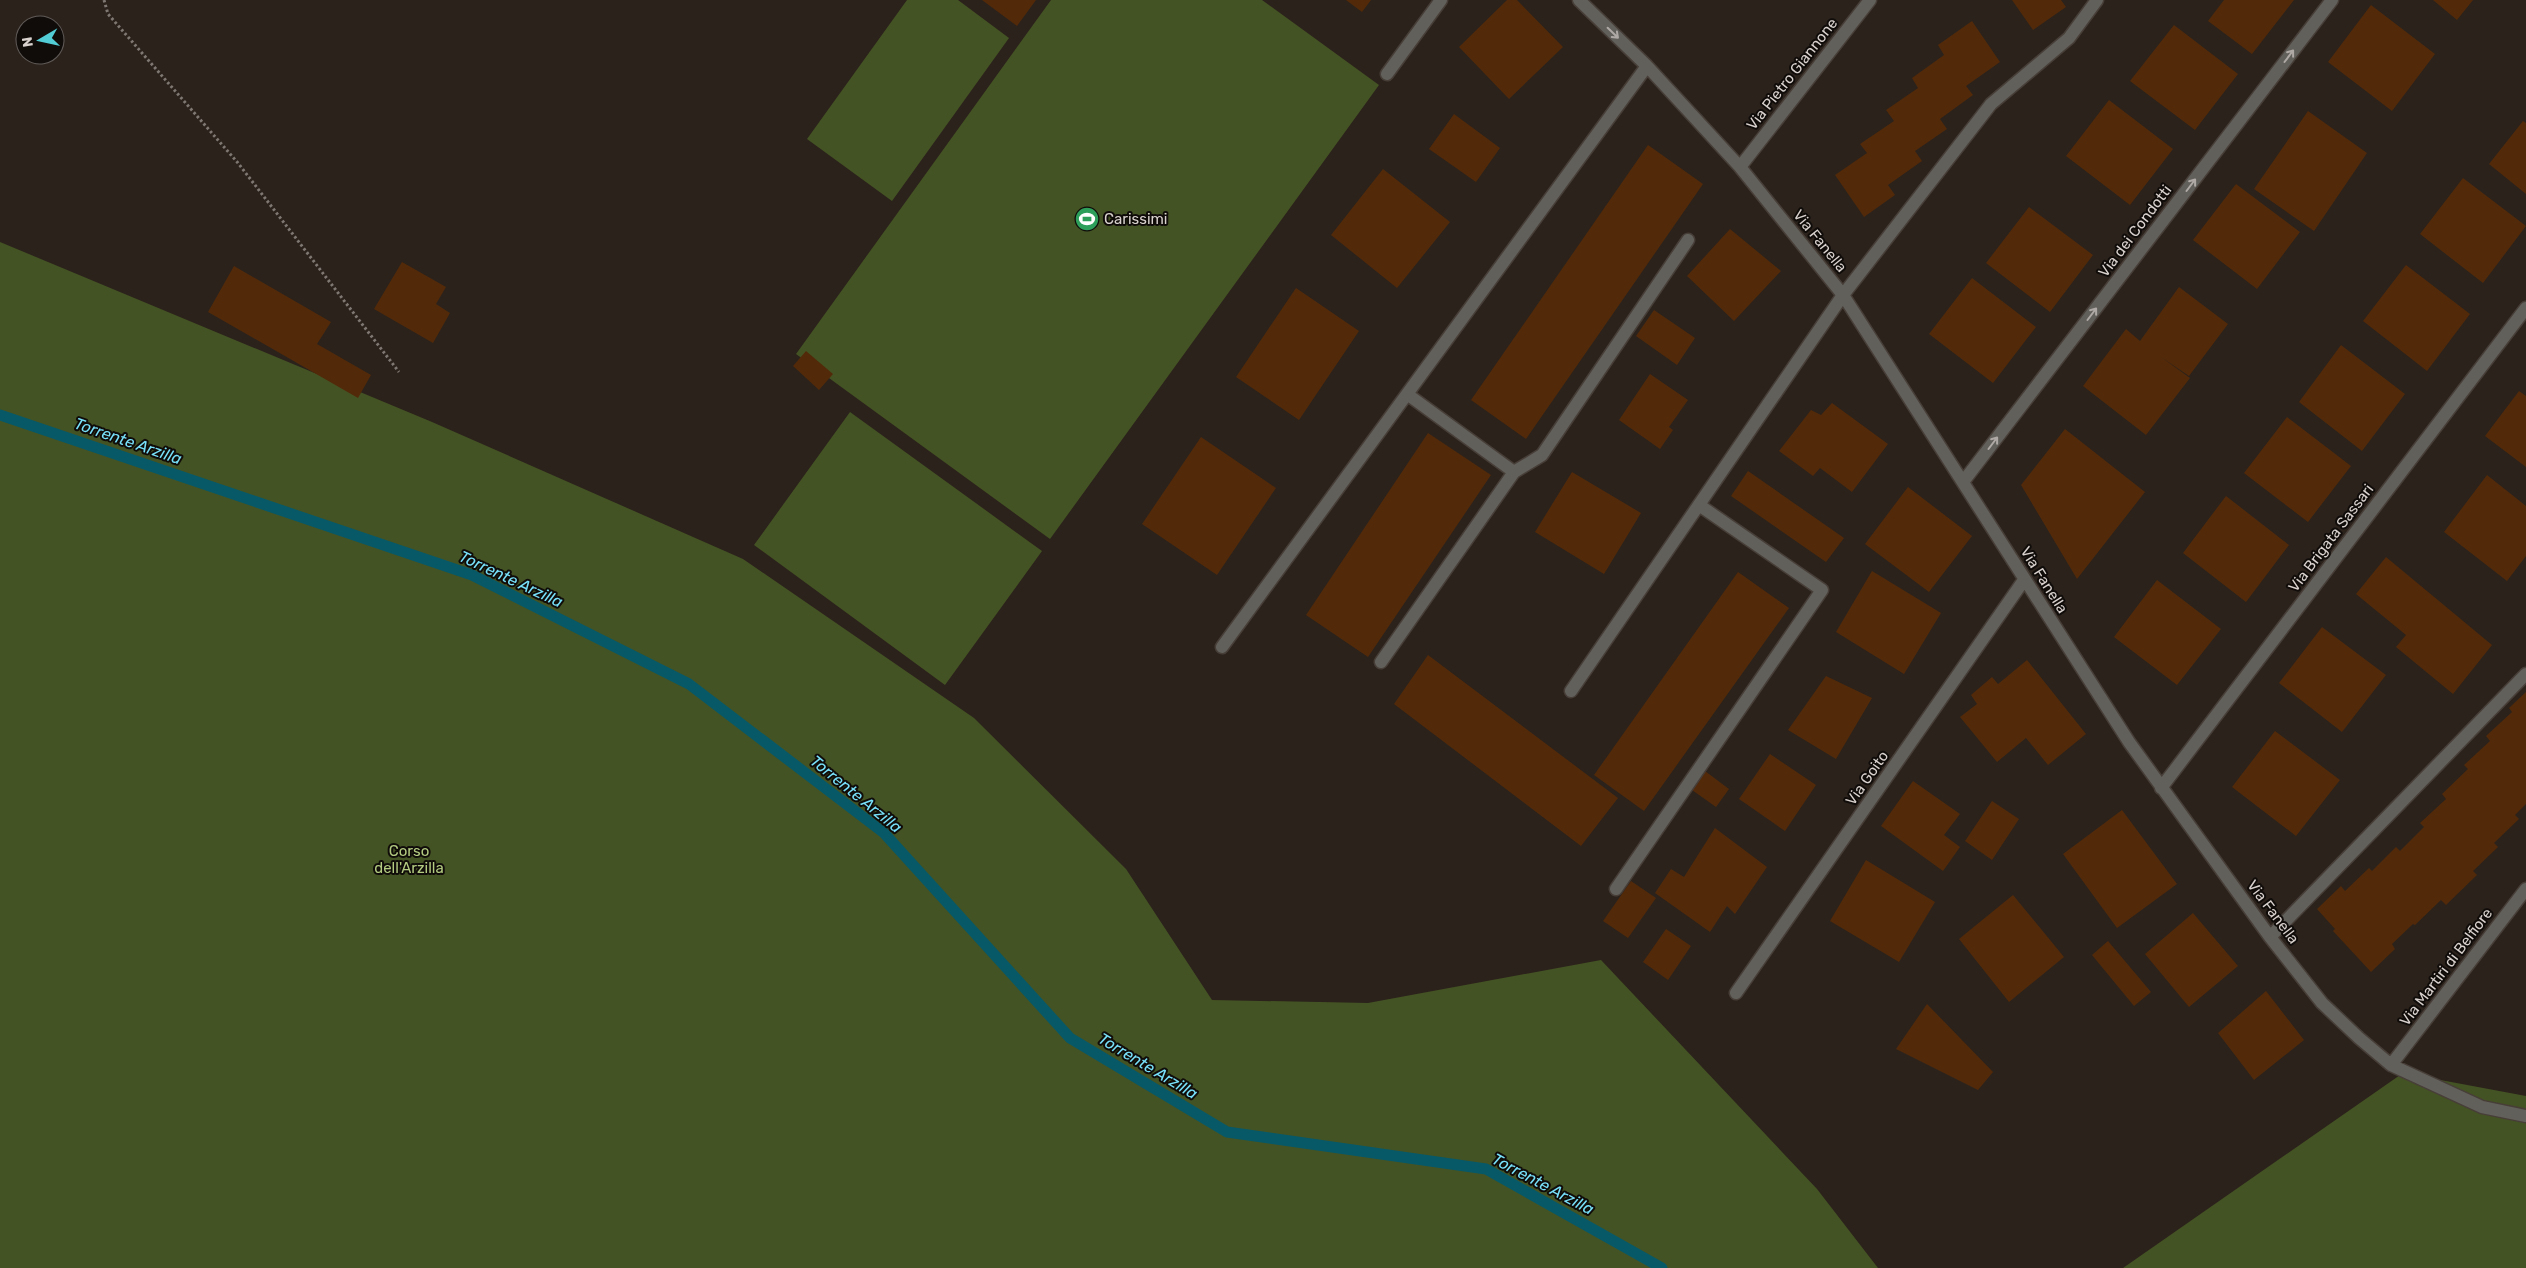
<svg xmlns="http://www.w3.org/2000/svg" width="2526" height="1268" viewBox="0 0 2526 1268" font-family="Rubik,sans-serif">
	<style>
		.green { fill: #445323 }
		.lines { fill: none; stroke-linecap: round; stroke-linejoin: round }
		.stream { stroke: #085968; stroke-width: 11 }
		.building { fill: #522a0a }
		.minor-casing { stroke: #473e38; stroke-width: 15 }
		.path { stroke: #7f7772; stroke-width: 3; stroke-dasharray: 2.5 2.5; stroke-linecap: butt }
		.minor { stroke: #62605b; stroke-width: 12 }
		.oneway { stroke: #afa9a5 }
		.labels { text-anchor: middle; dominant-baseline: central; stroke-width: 4; stroke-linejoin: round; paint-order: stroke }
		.street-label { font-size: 15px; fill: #d8d1cd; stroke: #100c0a }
		.poi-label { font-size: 15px; fill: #d8d1cd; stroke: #100c0a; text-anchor: start }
		.park-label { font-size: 15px; fill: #b3cb80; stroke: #100c0a }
		.water-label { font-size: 16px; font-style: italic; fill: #78e1fa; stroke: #100c0a }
	</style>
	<rect width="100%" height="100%" fill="#2b221c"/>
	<path class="green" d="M907,0H958L1009,38L892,201L807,139Z
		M1051,0H1262L1379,85L1050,539L796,354Z
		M0,242L432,422L743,559L974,718L1126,869L1212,1000L1368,1003L1601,960L1817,1189L1878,1268H0Z
		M850,412L1042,551L945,685L754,545Z
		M2403,1073L2526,1096V1268H2123Z"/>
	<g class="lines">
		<path class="stream" d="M0,415L472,575L689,684L884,833L1070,1038L1227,1132L1486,1169L1662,1268"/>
	</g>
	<path class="building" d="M982,0H1036L1017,26Z
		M1346,0H1371L1362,12Z
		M1507,0H1517L1563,47L1509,99L1459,47Z
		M2012,0H2061L2066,7L2033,30Z
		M2224,0H2294L2252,54L2208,21Z
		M2433,0H2473L2457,20Z
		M2371,5L2435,54L2392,111L2328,62Z
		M1972,21L2000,62L1966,86L1973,95L1940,119L1947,129L1915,151L1922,161L1888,185L1895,195L1864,217L1835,175L1867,153L1860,144L1894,121L1886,110L1918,88L1912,78L1944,55L1938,45Z
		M2174,25L2238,74L2195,130L2130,81Z
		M2109,100L2173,149L2130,205L2066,156Z
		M2308,111L2367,153L2314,231L2254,189Z
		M1454,114L1500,148L1476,182L1429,149Z
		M2523,121L2526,123V194L2489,164Z
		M1648,145L1703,184L1526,439L1471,400Z
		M1383,169L1450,222L1397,288L1331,235Z
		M2463,178L2526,226L2483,283L2420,234Z
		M2236,184L2300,232L2257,289L2193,240Z
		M2029,207L2093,255L2050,312L1986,263Z
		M1730,229L1781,271L1734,321L1687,276Z
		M402,262L446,287L436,304L450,313L433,343L374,309Z
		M2406,265L2470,314L2427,371L2363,321Z
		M234,266L331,322L317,344L371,375L358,398L208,312Z
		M1972,278L2036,327L1993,383L1929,334Z
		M2179,287L2228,324L2189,376L2161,357L2190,378L2146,435L2083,386L2126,329L2140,341Z
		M1296,288L1359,331L1299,420L1236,377Z
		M1654,310L1695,338L1677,365L1636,336Z
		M2341,345L2405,394L2362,451L2299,402Z
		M806,351L833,374L819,390L793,366Z
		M1650,374L1688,400L1669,427L1673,430L1660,449L1619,420Z
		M2519,391L2526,396V467L2485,436Z
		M1832,403L1888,444L1852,492L1820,468L1813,476L1779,451L1811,410L1821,415Z
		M2287,417L2351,466L2308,522L2244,473Z
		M2065,429L2145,492L2077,579L2021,485Z
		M1428,433L1491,475L1368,657L1306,615Z
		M1201,437L1276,488L1217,575L1142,524Z
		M1748,471L1844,538L1826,562L1731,496Z
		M1572,472L1641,513L1604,574L1535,532Z
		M2487,475L2526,506V556L2507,581L2444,532Z
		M1908,487L1972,536L1929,592L1865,544Z
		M2226,496L2289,545L2246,602L2183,553Z
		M2386,557L2492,645L2453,694L2396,647L2406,635L2356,594Z
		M1872,571L1941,613L1904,674L1836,632Z
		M1738,572L1789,608L1644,811L1594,775Z
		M2157,580L2221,629L2177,685L2114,637Z
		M2322,627L2386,675L2342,732L2279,683Z
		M1428,655L1618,798L1581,846L1394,704Z
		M2027,660L2086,734L2048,765L2026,738L1997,762L1960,717L1977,704L1971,695L1992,677L1998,684Z
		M1826,676L1872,698L1836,759L1788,730Z
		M2526,692V804L2515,815L2519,819L2494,843L2498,847L2473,871L2477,875L2446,905L2441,900L2415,925L2413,924L2392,944L2395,949L2371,972L2333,931L2335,929L2317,909L2341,886L2345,891L2369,868L2372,871L2396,847L2400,851L2424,827L2420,823L2446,799L2442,794L2468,769L2464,765L2490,741L2486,736L2512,712L2509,708Z
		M2275,731L2340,780L2296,836L2232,787Z
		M1770,754L1816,785L1785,831L1739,799Z
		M1705,771L1729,789L1716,807L1692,790Z
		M1913,781L1960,814L1944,835L1960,847L1943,871L1881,826Z
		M1992,801L2019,819L1992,860L1965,841Z
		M2122,810L2177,884L2117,928L2063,854Z
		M1715,828L1767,867L1735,914L1727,906L1710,932L1655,893L1671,869L1684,877Z
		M1866,860L1935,902L1899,962L1830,921Z
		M1631,881L1656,898L1628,938L1603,921Z
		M2013,895L2064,957L2009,1002L1959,939Z
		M2193,913L2238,966L2189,1007L2145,954Z
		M1666,929L1691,946L1668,980L1643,962Z
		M2108,941L2151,992L2134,1006L2092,955Z
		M2266,991L2304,1040L2254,1080L2218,1033Z
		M1927,1004L1993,1072L1978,1090L1896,1049Z"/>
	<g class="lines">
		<g class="minor-casing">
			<path id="minor" d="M1579,0L1647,66L1740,167L1843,295L2129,742L2270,937L2322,1003L2359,1038L2391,1065L2482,1107L2526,1116
				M1387,74L1441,0
				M1740,167L1870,0
				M1407,394L1514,472
				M1963,482L2332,0
				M1222,647L1647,66
				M1381,662L1514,472L1542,455L1688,240
				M1571,691L1843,295L1991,104L2069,38L2097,0
				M2161,788L2526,308
				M1616,889L1822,590L1699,505
				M2270,937L2526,674
				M1736,993L2024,580
				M2391,1065L2526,889"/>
		</g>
		<path class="path" d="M104,0L108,14L238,163L399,372"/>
		<use href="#minor" class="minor"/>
	</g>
	<defs><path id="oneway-shaft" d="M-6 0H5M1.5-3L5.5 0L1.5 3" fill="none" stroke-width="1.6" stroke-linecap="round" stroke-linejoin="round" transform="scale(1.25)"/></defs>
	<g class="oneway">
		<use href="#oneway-shaft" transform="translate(1613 33) rotate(44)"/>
		<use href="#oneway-shaft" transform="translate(2289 56) rotate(-53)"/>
		<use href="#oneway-shaft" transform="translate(2191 185) rotate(-53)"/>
		<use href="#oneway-shaft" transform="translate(2092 314) rotate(-53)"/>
		<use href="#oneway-shaft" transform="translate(1993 443) rotate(-53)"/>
	</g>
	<defs>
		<g id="stadium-disc" transform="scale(1.25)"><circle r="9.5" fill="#2e9e5b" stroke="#100c0a"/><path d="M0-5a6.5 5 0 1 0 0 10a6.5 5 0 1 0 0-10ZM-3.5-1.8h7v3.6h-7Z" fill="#fff"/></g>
	</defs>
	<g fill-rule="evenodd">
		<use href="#stadium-disc" x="1087" y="219"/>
	</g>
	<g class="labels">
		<g class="street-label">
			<text transform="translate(1792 74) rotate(-52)">Via Pietro Giannone</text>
			<text transform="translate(2135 231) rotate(-53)">Via dei Condotti</text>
			<text transform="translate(1820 241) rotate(51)">Via Fanella</text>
			<text transform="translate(2331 538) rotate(-53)">Via Brigata Sassari</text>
			<text transform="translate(2044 580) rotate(58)">Via Fanella</text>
			<text transform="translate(1867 778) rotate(-55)">Via Goito</text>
			<text transform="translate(2273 912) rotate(53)">Via Fanella</text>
			<text transform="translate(2446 967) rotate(-53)">Via Martiri di Belfiore</text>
		</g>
		<g class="poi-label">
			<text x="1104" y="219">Carissimi</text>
		</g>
		<g class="park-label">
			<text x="409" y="851">Corso<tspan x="409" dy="17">dell'Arzilla</tspan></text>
		</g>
		<g class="water-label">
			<text transform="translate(128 441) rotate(19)">Torrente Arzilla</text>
			<text transform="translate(511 579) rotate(25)">Torrente Arzilla</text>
			<text transform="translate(856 794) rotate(39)">Torrente Arzilla</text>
			<text transform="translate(1148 1066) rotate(31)">Torrente Arzilla</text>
			<text transform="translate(1543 1184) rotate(28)">Torrente Arzilla</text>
		</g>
	</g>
	<g transform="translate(40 40) rotate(261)"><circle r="24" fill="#100c0a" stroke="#605b58"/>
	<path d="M0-4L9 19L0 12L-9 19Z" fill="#52ccd5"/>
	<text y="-8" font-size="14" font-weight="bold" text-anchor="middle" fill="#d8d1cd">N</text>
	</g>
</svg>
